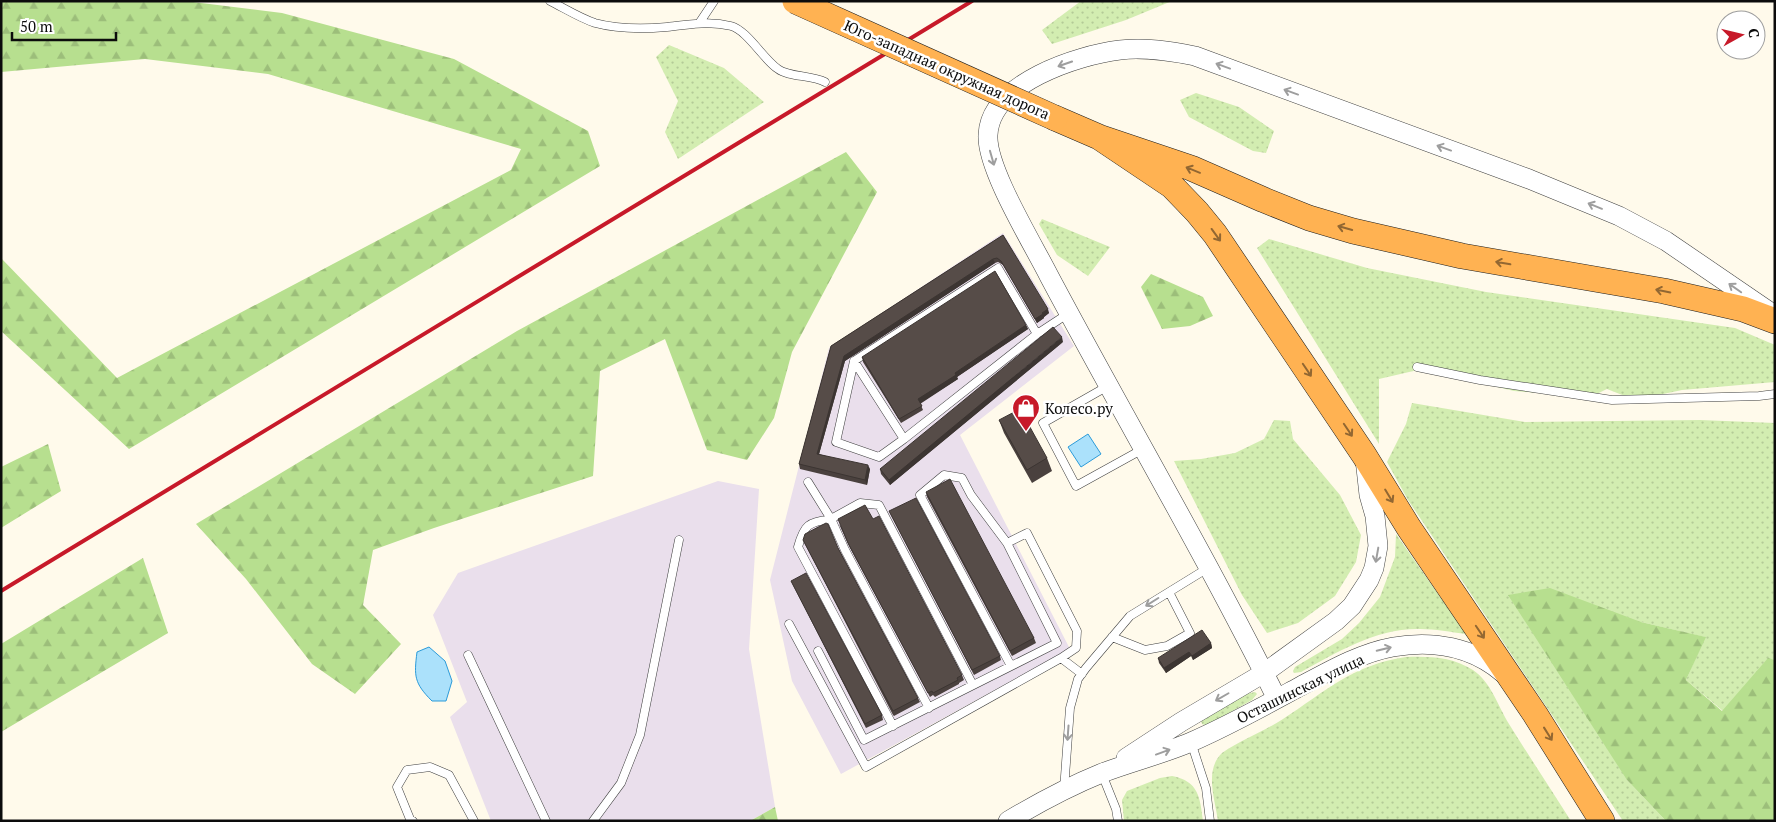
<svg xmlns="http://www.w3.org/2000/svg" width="1776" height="822" viewBox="0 0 1776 822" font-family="'PT Serif',serif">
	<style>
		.industrial { fill: #eadfec }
		.grass { fill: url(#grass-dots) }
		.forest { fill: url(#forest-firs) }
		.water { fill: #abe1fb; stroke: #2c9bd9 }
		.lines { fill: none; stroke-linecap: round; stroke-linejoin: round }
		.service-casing { stroke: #3f3f3f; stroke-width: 9 }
		.tertiary-casing { stroke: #3f3f3f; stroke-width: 20 }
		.trunk-casing { stroke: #1d1d1d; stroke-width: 26 }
		.service { stroke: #fff; stroke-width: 8 }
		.tertiary { stroke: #fff; stroke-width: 19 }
		.trunk { stroke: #ffb252; stroke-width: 25 }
		.rail { stroke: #c71929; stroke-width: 4 }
		.trunk-bridge-casing { stroke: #1d1d1d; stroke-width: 26; stroke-linecap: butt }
		.trunk-bridge { stroke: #ffb252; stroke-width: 25 }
		.wall { fill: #4a413e }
		.shaded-wall { fill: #3c3532 }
		.building { fill: #564c48; stroke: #3c3532 }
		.oneway { stroke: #9e9e9e }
		.oneway2 { stroke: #926732 }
		.labels { text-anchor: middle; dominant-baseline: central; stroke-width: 5; stroke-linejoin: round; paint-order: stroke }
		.street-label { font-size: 15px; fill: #0c0c0c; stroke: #fff }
		.poi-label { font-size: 15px; fill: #0c0c0c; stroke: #fff; text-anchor: start }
	</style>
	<defs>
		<pattern id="grass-dots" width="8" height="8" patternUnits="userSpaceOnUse" patternTransform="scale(1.25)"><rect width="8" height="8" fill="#d3edb1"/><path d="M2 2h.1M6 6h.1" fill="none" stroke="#b4ca97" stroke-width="1.8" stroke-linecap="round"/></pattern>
		<pattern id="forest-firs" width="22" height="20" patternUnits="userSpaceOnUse" patternTransform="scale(1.25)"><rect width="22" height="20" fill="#b7df8f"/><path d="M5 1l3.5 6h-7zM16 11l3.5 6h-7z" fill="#9cbe7a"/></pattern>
	</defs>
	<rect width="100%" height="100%" fill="#fffaeb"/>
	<path class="industrial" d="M1003,233L1074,346L960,435L1070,649L841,774L792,681L770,580L829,348Z
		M718,481L759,489L749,649L775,807L750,821H491L450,717L467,702L433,615L458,573Z"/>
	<path class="grass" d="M1081,1H1172L1126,20L1052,44L1042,30Z
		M669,45L724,68L764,102L678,159L665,132L678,101L656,57Z
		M1196,93L1239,107L1274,131L1266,153L1253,151L1189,117L1180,100Z
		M1042,219L1110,247L1088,276L1057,255L1039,224Z
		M1269,239L1367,268L1486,292L1735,328L1775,345V382L1682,390L1635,400L1607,389L1590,397L1514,391L1422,369L1379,379V444L1257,248Z
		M1412,403L1525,422L1700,420L1775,423V660L1768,659L1723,711L1686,680L1705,637L1641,622L1627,780L1666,821H1623L1408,500L1387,462L1406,424Z
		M1274,420L1290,421L1293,439L1340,495L1361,535L1356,562L1335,596L1298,623L1267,633L1242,595L1174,461L1201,459L1235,453L1264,439Z
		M1396,534L1466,634C1451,632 1435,629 1420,629C1376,628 1338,652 1301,672L1294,673L1293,671L1295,667L1342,639L1359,623L1380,597L1395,557Z
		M1406,657C1429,656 1453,657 1473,670C1491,682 1498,706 1509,724C1529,756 1550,788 1571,821H1218C1215,800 1204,770 1222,753C1241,740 1263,732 1283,719C1326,691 1352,665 1406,657Z
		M1255,692L1257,694L1252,700L1211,723L1205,725L1202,724L1201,720L1246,694Z
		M1172,776C1199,781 1200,798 1203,821H1124L1122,800L1127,791L1160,778Z"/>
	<path class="forest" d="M1,1H185L282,13L454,59L588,131L600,166L129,449L1,331V258L117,378L511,170L521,149L268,74L145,59L1,72Z
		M846,152L877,192L792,352L774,418L747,460L707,450L665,339L600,371L593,476L434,528L373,550L363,605L401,644L355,694L312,664L246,579L196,524L517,331Z
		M1151,274L1203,297L1213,316L1190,326L1162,329L1141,287Z
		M48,444L61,491L1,528V467Z
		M143,558L168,633L1,732V644Z
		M1550,588L1641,622L1706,637L1686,680L1722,711L1768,658L1775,660V821H1666L1627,780L1508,595Z
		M775,807L778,821H750Z"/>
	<path class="water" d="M1088,434L1101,454L1081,467L1068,447Z
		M429,647L445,661L452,681L446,701H432C414,683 414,676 417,652Z"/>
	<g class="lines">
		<g class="service-casing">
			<path id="service" d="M550,1C564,8 580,18 595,23C617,29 643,29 667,27C689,25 708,20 731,26C747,30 764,60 778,69C788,77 812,75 825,82
				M700,22L714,1
				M1037,334L998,268L854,361L904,439L1037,334L1069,313
				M854,361L836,442L879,457L904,439
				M1417,367L1480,380L1612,400L1759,396L1775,394
				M1108,386L1043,423L1076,486L1143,449
				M808,482L831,519C808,522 804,525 798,547L893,726
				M1007,543L971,495L962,478L944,475L920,495L1011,666
				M789,624L866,767L1061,658L1082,674
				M1112,637L1145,650L1167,646L1190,633L1169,592
				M818,651L864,740L1057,643L1007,543L1027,533L1077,631L1076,648L1061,658
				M468,655L546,821
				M929,708L845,550L831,519L860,503L879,505L973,685
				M1191,742L1206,788L1210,821
				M1102,774L1116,809L1118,821
				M1064,790L1070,708L1078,679L1086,668L1130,616L1208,568
				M413,821L410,819L397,787L407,770L430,767L449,775L474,821
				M593,821L621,783L640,735L679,540"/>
		</g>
		<g class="tertiary-casing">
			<path id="tertiary" d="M1277,699C1206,556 1124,417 1049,276C1033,244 986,168 988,135C990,83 1078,55 1120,50C1145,47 1170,51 1195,56L1529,179L1619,216L1666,241L1770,312
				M1126,758L1181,722L1264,673L1336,621L1352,606L1369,580L1374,568L1378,546L1375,516L1369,495L1365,459
				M1008,821C1038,803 1070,786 1102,773C1131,762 1163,754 1191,742C1228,726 1264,706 1299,687C1329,671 1360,653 1393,647C1433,640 1472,647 1503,673"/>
		</g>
		<g class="trunk-casing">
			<path id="trunk" d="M1055,118L1099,137L1191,168L1264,200L1309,218L1353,231L1462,256L1664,291L1743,309L1775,321
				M1099,137L1172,186L1197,212L1215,234L1364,455L1409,528L1535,714L1602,821"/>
		</g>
		<use href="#service" class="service"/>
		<use href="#tertiary" class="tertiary"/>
		<use href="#trunk" class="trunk"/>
		<path class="rail" d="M1,591L972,1"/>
		<g class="trunk-bridge-casing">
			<path id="trunk-bridge" d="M795,1L1055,118"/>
		</g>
		<use href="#trunk-bridge" class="trunk-bridge"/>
	</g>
	<path class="wall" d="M1003,235L1049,313L1044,317V318L1037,323L1003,265L998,262L995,263L845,361L819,454L870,469L867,485L800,469L799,464L831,346Z
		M1026,325L1028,329L957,377L958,379L920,403L923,410L901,423L863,362L862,357Z
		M1063,342L890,485L881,474L880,469Z
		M999,420L1047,458L1052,471L1032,483L1004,433Z
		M926,492L1034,638L1036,643L1012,656L927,497Z
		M889,511L1000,656L1001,660L974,675Z
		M839,524L962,675L964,680L959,683V684L935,697L933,695L930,697L850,548Z
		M803,540L838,548L918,698L920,702L894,716L893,715Z
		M791,581L882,715L883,720L866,728Z
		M1211,643L1212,648L1193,660L1191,656L1166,673L1159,663L1158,658Z"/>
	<path class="shaded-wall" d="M993,259L995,263L845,361L818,458L817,454L844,356Z
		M1048,309L1049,313L1044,317V318L1037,323L1035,319Z
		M1026,325L1028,329L957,377L958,379L920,404L918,399L955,373Z
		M1062,337L1063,342L890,485L889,480Z
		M868,465L870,469L867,485L865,480Z
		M1211,643L1212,648L1193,660L1192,656Z
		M1189,652L1191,656L1166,673L1164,668Z"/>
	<path class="building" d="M1003,235L1048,309L1042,313L1043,314L1035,319L1001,261L997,258L993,259L844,356L817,454L868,465L865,480L799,464L831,346Z
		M995,271L1026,325L955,373L956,375L918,399L922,406L899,419L862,357Z
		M1053,327L1062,337L889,480L880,469Z
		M1020,409L1047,458L1027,470L999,420Z
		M950,479L1034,638L1010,651L926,492Z
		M916,498L1000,656L972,670L889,511Z
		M865,505L873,519L879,516L962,675L957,678L958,680L933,693L932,691L928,693L848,543L838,519Z
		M826,523L828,524L838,548L918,698L893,711L803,540L805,534Z
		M806,573L882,715L865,724L791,581Z
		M1202,630L1211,643L1192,656L1189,652L1164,668L1158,658Z"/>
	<defs><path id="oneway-shaft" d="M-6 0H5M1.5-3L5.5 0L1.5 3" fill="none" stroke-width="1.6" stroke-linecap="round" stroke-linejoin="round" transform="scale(1.25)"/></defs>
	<g class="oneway">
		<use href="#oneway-shaft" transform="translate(1065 64) rotate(161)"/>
		<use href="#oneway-shaft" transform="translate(1223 66) rotate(-160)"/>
		<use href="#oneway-shaft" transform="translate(1291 92) rotate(-160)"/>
		<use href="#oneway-shaft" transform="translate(1444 148) rotate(-160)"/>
		<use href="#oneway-shaft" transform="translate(992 158) rotate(74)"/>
		<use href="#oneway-shaft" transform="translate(1595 206) rotate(-158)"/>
		<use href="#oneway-shaft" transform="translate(1735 288) rotate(-145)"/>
		<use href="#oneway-shaft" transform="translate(1377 555) rotate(100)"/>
		<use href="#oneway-shaft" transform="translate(1152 602) rotate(148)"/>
		<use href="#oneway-shaft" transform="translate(1384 649) rotate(-13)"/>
		<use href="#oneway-shaft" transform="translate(1222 697) rotate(150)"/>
		<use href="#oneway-shaft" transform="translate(1068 733) rotate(94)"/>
		<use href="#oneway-shaft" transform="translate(1163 752) rotate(-20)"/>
	</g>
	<g class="oneway2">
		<use href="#oneway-shaft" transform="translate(1193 170) rotate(-158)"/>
		<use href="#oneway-shaft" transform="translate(1345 228) rotate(-164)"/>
		<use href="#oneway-shaft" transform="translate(1216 235) rotate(54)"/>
		<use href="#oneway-shaft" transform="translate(1503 263) rotate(-170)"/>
		<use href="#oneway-shaft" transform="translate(1663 291) rotate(-169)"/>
		<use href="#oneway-shaft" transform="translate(1307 370) rotate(56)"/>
		<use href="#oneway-shaft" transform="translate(1348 430) rotate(56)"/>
		<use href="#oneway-shaft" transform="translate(1389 496) rotate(59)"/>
		<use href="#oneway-shaft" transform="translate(1480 632) rotate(56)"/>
		<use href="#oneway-shaft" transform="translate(1548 734) rotate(58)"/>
	</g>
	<defs>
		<g id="shop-pin" transform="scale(1.4375)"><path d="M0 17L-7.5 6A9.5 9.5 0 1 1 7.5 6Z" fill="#c71929" stroke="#fff"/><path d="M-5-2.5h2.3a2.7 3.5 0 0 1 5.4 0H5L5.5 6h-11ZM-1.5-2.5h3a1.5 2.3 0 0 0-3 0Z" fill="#fff"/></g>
	</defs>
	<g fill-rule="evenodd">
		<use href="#shop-pin" x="1026" y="408"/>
	</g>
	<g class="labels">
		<g class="street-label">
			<text transform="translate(947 69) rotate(24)">Юго-западная окружная дорога</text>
			<text transform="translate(1300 688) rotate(-26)">Осташинская улица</text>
		</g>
		<g class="poi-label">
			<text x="1045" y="408">Колесо.ру</text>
		</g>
	</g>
	<rect width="1776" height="822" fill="none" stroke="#0c0c0c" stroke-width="5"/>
	<g transform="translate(1741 35) rotate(82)"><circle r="24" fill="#ffffff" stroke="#9e9e9e"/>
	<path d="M0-4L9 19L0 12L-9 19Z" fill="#c71929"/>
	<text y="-8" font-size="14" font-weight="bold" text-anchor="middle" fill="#0c0c0c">С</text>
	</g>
	<path d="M12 32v8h104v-8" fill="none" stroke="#0c0c0c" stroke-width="2.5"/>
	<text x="20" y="32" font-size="15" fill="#0c0c0c" stroke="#ffffff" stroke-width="4" paint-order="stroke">50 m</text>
</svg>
